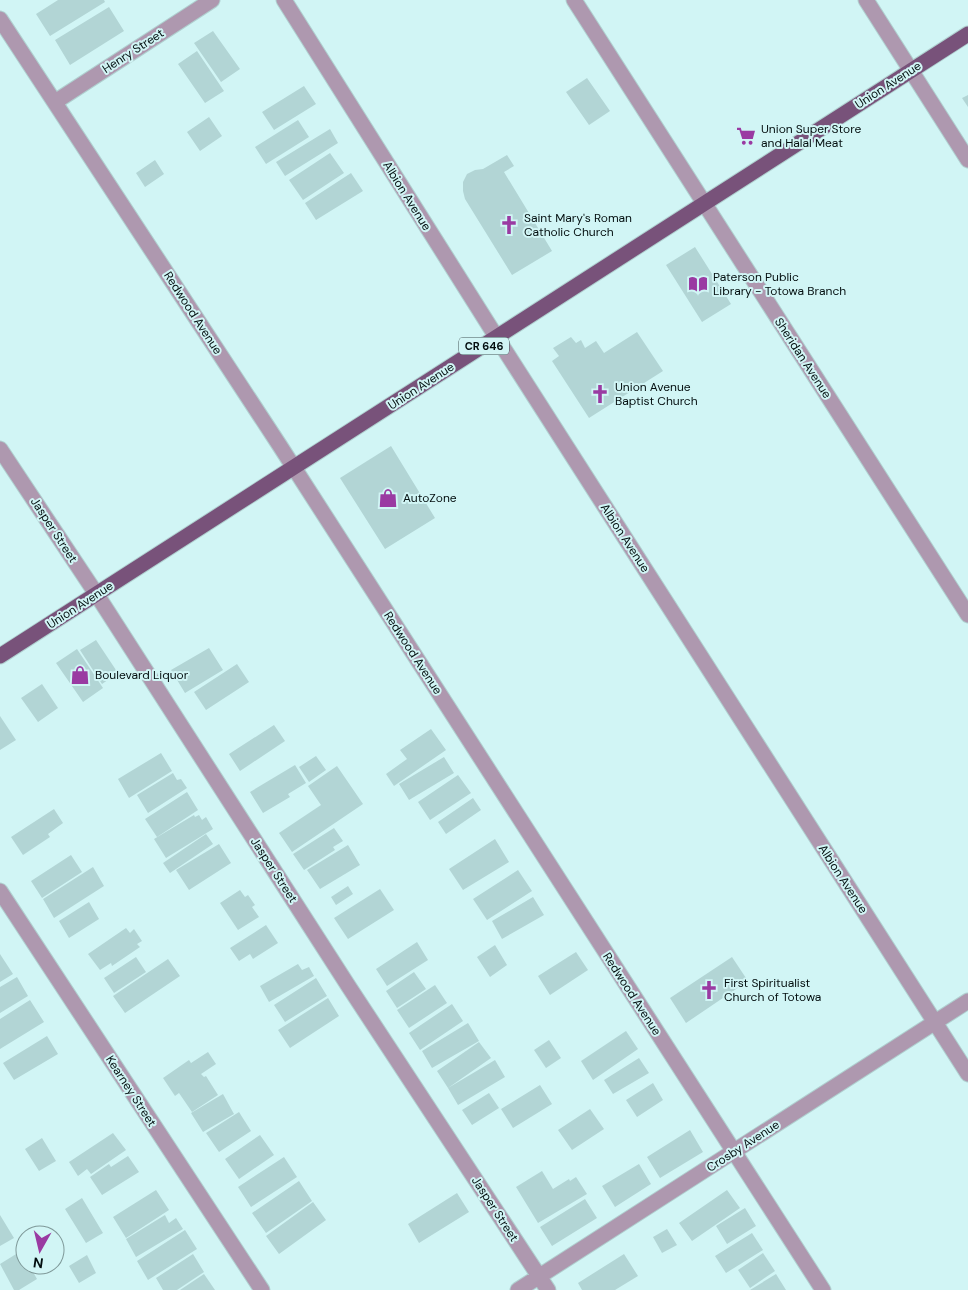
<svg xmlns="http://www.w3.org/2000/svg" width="968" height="1290" viewBox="0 0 968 1290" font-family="'DM Sans',sans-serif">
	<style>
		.building { fill: #b2d5d5 }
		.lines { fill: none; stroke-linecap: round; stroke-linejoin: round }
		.minor-casing { stroke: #b0d0d0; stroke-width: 17 }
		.major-casing { stroke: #b0d0d0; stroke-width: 17 }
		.minor { stroke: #ae98af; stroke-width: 15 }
		.major { stroke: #78527a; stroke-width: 15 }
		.labels { text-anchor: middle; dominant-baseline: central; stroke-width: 4; stroke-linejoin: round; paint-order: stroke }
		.shield { fill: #d1f5f5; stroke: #415354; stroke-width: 1 }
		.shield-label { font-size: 11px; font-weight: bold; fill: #030e0f }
		.street-label { font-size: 12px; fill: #030e0f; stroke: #d1f5f5 }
		.poi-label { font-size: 12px; fill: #030e0f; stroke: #d1f5f5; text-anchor: start }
	</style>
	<rect width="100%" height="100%" fill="#d1f5f5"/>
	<path class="building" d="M58,0H104L105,2L50,36L36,14Z
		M109,7L124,31L70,65L55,40Z
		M213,31L240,69L221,82L194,43Z
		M197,51L224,91L205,103L178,64Z
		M587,78L610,111L589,125L566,92Z
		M304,86L316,104L274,130L262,112Z
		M968,95V107L962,98Z
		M209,117L222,136L200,151L187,132Z
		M298,120L309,137L266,164L255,147Z
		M330,129L338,143L285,176L276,162Z
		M330,153L344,173L303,200L289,180Z
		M507,155L514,166L504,172L552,251L512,275L465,199L463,191V182L467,174L475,170L483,169Z
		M155,160L164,174L145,187L136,173Z
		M351,173L363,191L316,220L305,203Z
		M695,247L731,304L702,322L666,265Z
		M637,332L663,371L589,418L552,361L559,356L553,348L571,337L576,343L581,340L585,348L596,341L604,353Z
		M391,446L435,518L385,549L340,478Z
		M96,640L118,673L102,684L80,650Z
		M209,648L223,670L185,693L171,670Z
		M77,649L103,688L83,702L56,663Z
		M237,664L249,682L206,710L194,692Z
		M42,684L58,708L38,722L21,698Z
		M0,716L16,740L0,750Z
		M274,725L285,741L240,771L229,754Z
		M431,729L446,750L394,786L386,774L407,759L400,750Z
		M161,753L172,771L129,798L118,779Z
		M316,756L326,770L309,782L299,767Z
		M444,757L454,773L409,800L399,784Z
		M295,765L306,783L288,794L290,797L263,813L250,792Z
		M337,766L363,804L292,852L279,833L321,805L308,786Z
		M173,773L177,780L181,779L187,788L148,813L137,795Z
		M458,775L471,793L430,820L418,802Z
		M187,792L198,810L157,837L145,819Z
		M473,798L481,810L446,834L438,822Z
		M54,809L63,823L48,834L50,837L23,855L11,837Z
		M194,815L195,817L199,815L202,820L206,817L213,829L166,858L154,839Z
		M334,828L343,841L333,847L335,850L304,870L293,854Z
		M206,834L213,844L170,873L163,863Z
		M495,839L509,862L463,890L449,869Z
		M219,844L231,863L189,890L176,870Z
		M348,845L360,865L320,889L307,870Z
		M71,855L82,872L42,898L31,881Z
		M93,867L104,886L54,918L43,899Z
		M518,870L532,891L487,920L473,899Z
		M348,886L353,894L336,905L331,897Z
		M380,889L394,910L348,939L334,918Z
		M240,890L245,897L248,895L255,905L252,907L259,917L238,930L220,903Z
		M533,897L544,915L502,939L492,921Z
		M89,902L99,919L69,938L59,921Z
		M266,925L278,943L253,959L250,954L239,961L230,948Z
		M126,928L130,933L134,929L142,941L137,944L140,947L112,966L111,963L100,970L88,954Z
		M417,942L428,960L387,986L376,969Z
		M495,945L507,965L490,977L477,957Z
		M576,952L588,970L550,995L538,976Z
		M0,954L13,974L0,982Z
		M136,957L146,972L114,993L104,978Z
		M732,957L748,981L686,1023L670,998Z
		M168,959L180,976L125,1013L113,996Z
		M298,964L302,970L309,967L314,976L269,1002L260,986Z
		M414,972L426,989L397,1008L386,991Z
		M17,977L28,996L0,1013V987Z
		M316,978L327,996L285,1022L274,1005Z
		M435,985L447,1003L409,1028L397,1010Z
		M328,998L339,1016L290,1048L278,1030Z
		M30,1000L44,1022L0,1049V1019Z
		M452,1004L463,1021L420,1050L409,1033Z
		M468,1023L479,1041L432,1068L422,1051Z
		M626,1031L638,1049L593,1080L581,1061Z
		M47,1036L58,1054L14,1080L3,1063Z
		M549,1040L561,1058L546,1068L534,1050Z
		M479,1042L491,1058L448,1088L437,1071Z
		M208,1052L216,1064L201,1074L204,1077L206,1076L218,1095L192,1112L179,1093L175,1096L163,1078L189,1060L191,1063Z
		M639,1058L649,1073L613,1094L604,1080Z
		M495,1060L505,1077L458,1105L448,1088Z
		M653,1083L663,1100L637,1117L626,1100Z
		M540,1085L552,1104L513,1128L501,1109Z
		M489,1093L499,1108L472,1125L462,1110Z
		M223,1094L234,1114L203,1132L191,1113Z
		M590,1109L604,1129L572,1150L558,1130Z
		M239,1112L251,1131L219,1152L206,1133Z
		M690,1130L703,1152L660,1178L647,1157Z
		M113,1133L126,1150L91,1174L87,1169L78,1176L69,1162Z
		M260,1135L274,1155L239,1179L225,1159Z
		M42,1138L56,1161L39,1171L25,1149Z
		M128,1156L139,1172L102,1195L90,1177L109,1164L111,1167Z
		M284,1157L297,1177L251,1207L238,1187Z
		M639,1164L651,1184L615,1207L602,1186Z
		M542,1171L553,1189L569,1179L570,1181L576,1177L587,1194L538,1223L516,1187Z
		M299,1181L312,1201L266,1233L252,1213Z
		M156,1190L169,1210L126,1238L113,1217Z
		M727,1190L740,1208L692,1241L679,1223Z
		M457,1193L469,1212L419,1243L408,1224Z
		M82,1198L103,1233L86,1243L65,1209Z
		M585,1199L597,1218L552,1246L540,1227Z
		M313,1202L326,1220L279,1254L266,1236Z
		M745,1208L756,1226L727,1244L716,1226Z
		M0,1215L14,1238L0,1246Z
		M165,1215L169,1223L176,1218L183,1229L136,1257L126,1239Z
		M667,1229L677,1245L662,1253L653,1237Z
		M185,1230L197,1249L148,1280L137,1261Z
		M752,1233L763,1250L726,1273L715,1256Z
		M21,1251L25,1259V1265H29L37,1279L19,1290H14L0,1264Z
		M763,1253L775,1271L750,1288L738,1270Z
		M193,1254L204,1272L177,1290H163L156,1278Z
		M624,1254L638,1276L615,1290H582L578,1283Z
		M87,1255L96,1273L79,1283L69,1266Z
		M204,1274L215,1290H180Z
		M776,1274L786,1290H750Z"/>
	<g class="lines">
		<g class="minor-casing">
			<path id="minor" d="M284,0L497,338L968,1074
				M574,0L968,615
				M866,0L968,160
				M0,19L280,446L823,1290
				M55,102L212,0
				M0,449L97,595L349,987L548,1290
				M0,891L262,1290
				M518,1290L968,1001"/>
		</g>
		<g class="major-casing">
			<path id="major" d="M0,656L968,34"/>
		</g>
		<use href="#minor" class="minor"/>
		<use href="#major" class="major"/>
	</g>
	<defs>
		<g id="supermarket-bare" transform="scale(1.5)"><path d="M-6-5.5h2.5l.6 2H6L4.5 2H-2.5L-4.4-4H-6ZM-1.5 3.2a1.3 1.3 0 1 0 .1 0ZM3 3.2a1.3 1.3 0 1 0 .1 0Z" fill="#9a3aa2" stroke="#d1f5f5" stroke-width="2.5" paint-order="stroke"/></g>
		<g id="church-bare" transform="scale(1.5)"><path d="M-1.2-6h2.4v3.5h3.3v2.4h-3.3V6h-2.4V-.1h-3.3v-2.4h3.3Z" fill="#9a3aa2" stroke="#d1f5f5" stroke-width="2.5" paint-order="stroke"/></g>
		<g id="library-bare" transform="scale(1.5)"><path d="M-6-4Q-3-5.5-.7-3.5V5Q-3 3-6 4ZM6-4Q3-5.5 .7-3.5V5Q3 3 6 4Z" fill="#9a3aa2" stroke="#d1f5f5" stroke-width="2.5" paint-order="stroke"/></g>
		<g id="shop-bare" transform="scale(1.5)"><path d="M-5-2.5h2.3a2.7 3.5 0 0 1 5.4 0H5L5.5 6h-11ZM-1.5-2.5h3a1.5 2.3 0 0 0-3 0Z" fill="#9a3aa2" stroke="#d1f5f5" stroke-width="2.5" paint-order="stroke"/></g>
	</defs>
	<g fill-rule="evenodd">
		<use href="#supermarket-bare" x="746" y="136"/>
		<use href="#church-bare" x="509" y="225"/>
		<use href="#library-bare" x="698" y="284"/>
		<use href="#church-bare" x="600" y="394"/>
		<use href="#shop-bare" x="388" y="498"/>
		<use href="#shop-bare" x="80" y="675"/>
		<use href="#church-bare" x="709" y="990"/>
	</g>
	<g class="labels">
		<rect class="shield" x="459" y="337.5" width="50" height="17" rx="4"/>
		<g class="shield-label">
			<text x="484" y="346">CR 646</text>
		</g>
		<g class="street-label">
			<text transform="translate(133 51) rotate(-33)">Henry Street</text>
			<text transform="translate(888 85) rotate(-33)">Union Avenue</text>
			<text transform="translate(407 196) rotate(58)">Albion Avenue</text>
			<text transform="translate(193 313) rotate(57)">Redwood Avenue</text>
			<text transform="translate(803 358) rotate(57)">Sheridan Avenue</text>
			<text transform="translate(421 386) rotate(-33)">Union Avenue</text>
			<text transform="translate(54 530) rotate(57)">Jasper Street</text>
			<text transform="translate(625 538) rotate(57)">Albion Avenue</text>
			<text transform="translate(80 605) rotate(-33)">Union Avenue</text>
			<text transform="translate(413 653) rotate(57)">Redwood Avenue</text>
			<text transform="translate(274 870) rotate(57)">Jasper Street</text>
			<text transform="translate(843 879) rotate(57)">Albion Avenue</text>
			<text transform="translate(632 994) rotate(57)">Redwood Avenue</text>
			<text transform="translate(131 1091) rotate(57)">Kearney Street</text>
			<text transform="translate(743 1146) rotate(-33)">Crosby Avenue</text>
			<text transform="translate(495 1209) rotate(57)">Jasper Street</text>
		</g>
		<g class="poi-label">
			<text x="761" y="129">Union Super Store<tspan x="761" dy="14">and Halal Meat</tspan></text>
			<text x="524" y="218">Saint Mary's Roman<tspan x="524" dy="14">Catholic Church</tspan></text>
			<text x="713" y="277">Paterson Public<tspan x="713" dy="14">Library - Totowa Branch</tspan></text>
			<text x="615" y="387">Union Avenue<tspan x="615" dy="14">Baptist Church</tspan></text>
			<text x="403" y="498">AutoZone</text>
			<text x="95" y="675">Boulevard Liquor</text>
			<text x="724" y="983">First Spiritualist<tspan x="724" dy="14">Church of Totowa</tspan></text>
		</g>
	</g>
	<g transform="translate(40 1250) rotate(188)"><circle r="24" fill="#d1f5f5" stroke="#7f9999"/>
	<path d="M0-4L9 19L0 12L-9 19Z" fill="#9a3aa2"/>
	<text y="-8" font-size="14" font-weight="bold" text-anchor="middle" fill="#030e0f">N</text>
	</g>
</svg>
